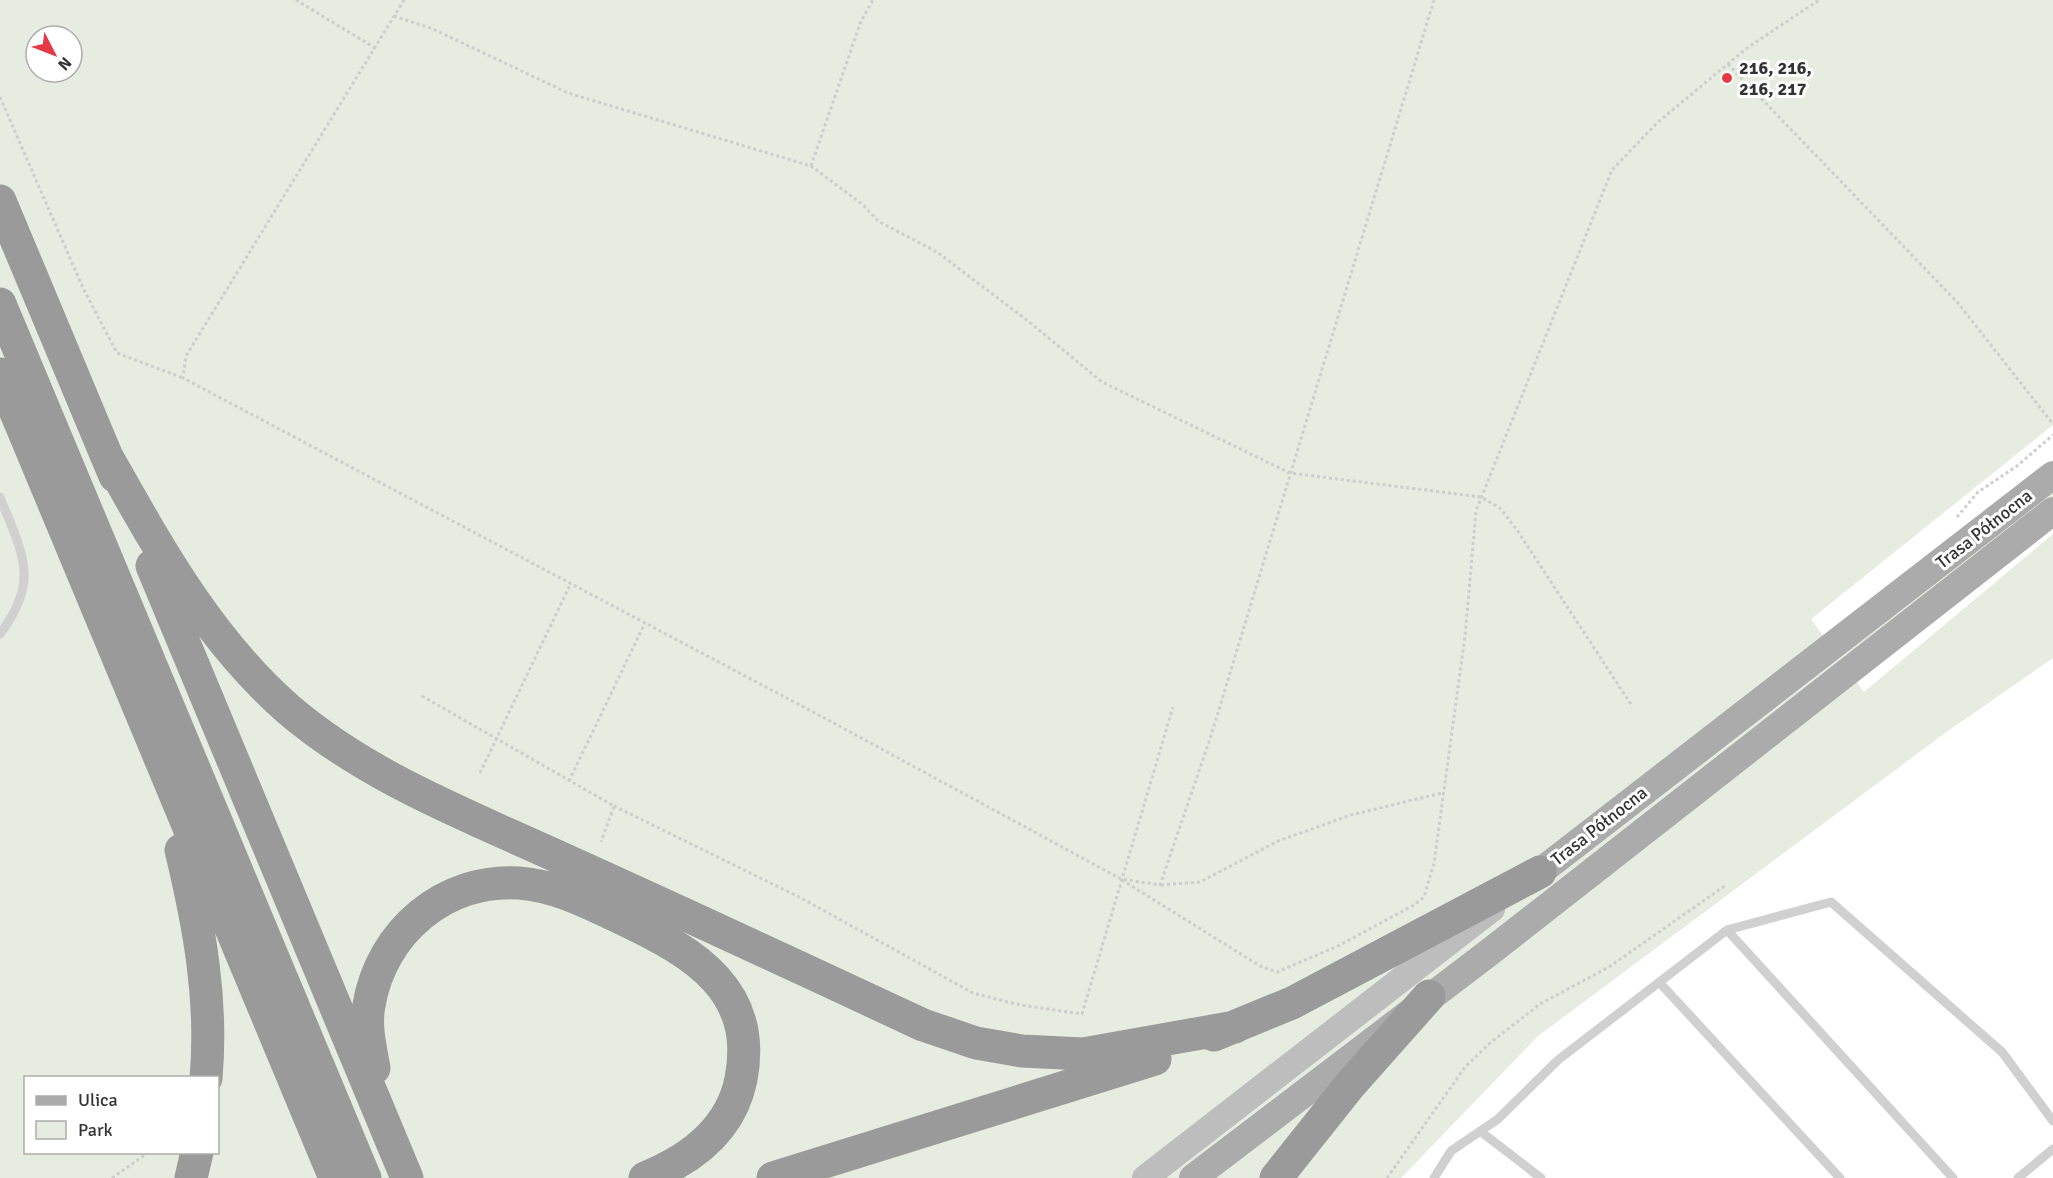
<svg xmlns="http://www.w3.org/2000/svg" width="2053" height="1178" viewBox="0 0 2053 1178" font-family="Signika,sans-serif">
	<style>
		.green { fill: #e6ecdf; fill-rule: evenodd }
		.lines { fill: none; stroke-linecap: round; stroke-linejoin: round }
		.path { stroke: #cdcdcd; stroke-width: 3; stroke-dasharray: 3 3; stroke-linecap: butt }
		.lane { stroke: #d0d0d0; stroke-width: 9 }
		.secondary { stroke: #bdbdbd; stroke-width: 26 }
		.primary { stroke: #ababab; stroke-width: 28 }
		.highway { stroke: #9a9a9a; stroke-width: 33 }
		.poi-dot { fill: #e63946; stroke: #fff; stroke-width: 2 }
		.labels { text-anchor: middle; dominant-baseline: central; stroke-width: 6; stroke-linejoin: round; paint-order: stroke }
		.poi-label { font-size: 18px; font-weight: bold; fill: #333; stroke: #fff; text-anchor: start }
		.street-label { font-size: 18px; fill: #333; stroke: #fff }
	</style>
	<rect width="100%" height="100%" fill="#fff"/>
	<path class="green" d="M0,0H2053V425L1811,619L1835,653L2053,485V499L1843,664L1864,692L2053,534V658L1945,733L1538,1036L1401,1178H0ZM36,36H72V72H36ZM26,1078H218V1152H26Z"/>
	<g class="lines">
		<path class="path" d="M296,0L375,48
			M404,0L186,356L183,378L830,721L1121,879L1160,885L1210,739L1434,0
			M394,16L433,29L568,93L811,166L862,204L878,221L937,252L1028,321L1102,382L1290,473L1481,497L1500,508L1517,530L1632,706
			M1728,64L1958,303L2053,424
			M0,97L83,288L117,353L183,378
			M811,166L861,21L873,0
			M1957,517L1978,492L2017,466L2053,435
			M422,696L614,806L601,842
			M480,773L571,583
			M569,781L645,623
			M614,806L801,898L973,993L1020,1005L1082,1014L1173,707
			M1122,880L1260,966L1277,972L1338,946L1414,905L1424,897L1434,863L1465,636L1476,511L1612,170L1658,122L1747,48L1819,0
			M1161,885L1200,882L1278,841L1351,815L1442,793
			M112,1178L149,1152
			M1387,1178L1465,1067L1490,1043L1540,1004L1609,967L1726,885"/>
		<path class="lane" d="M0,497C22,554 41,579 0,634
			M1727,930L1831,902L2002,1052L2053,1121
			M1659,982L1840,1178
			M1480,1131L1541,1178
			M1434,1178L1451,1151L1498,1119L1558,1060L1727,930L1953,1178
			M2018,1178L2053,1149"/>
		<path class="secondary" d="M1145,1178L1492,909"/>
		<path class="primary" d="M1540,872L2053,475
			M1193,1178L1491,951L2053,511"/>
		<path class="highway" d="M0,201L115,476
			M0,304L365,1178
			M0,374L335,1178
			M106,455C158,547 208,639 288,709C367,777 469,816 563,859C683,913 803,969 923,1025L976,1043L1022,1051L1083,1054L1235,1027
			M152,566L407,1178
			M181,850C199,925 213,1000 206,1078
			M1214,1035L1292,1003L1540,872
			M374,1068C370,1046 365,1026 369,1005C381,932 445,878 519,883C558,886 591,904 625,920C695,953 758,991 741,1079C731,1130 690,1160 645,1178
			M191,1178L197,1152
			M773,1178L1155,1059
			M1276,1178L1350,1085L1429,996"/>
	</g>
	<circle class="poi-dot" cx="1727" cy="78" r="6"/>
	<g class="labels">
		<g class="poi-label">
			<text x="1739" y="68">216, 216,<tspan x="1739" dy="21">216, 217</tspan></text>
		</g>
		<g class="street-label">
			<text transform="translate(1984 529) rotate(-38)">Trasa Północna</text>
			<text transform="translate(1599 826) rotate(-38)">Trasa Północna</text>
		</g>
	</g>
	<rect x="24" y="1076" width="195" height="78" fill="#ffffff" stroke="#adadad" stroke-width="1.5"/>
	<rect x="36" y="1096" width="30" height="9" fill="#ababab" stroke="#adadad" stroke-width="1.5"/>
	<text x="78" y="1106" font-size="18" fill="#333333">Ulica</text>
	<rect x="36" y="1121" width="30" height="18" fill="#e6ecdf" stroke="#adadad" stroke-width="1.5"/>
	<text x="78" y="1136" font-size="18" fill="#333333">Park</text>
	<g transform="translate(54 54) rotate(132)"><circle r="28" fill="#ffffff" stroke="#adadad" stroke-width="1.5"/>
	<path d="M0-4.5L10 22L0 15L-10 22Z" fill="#e63946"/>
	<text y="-9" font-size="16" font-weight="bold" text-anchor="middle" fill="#333333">N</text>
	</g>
</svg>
